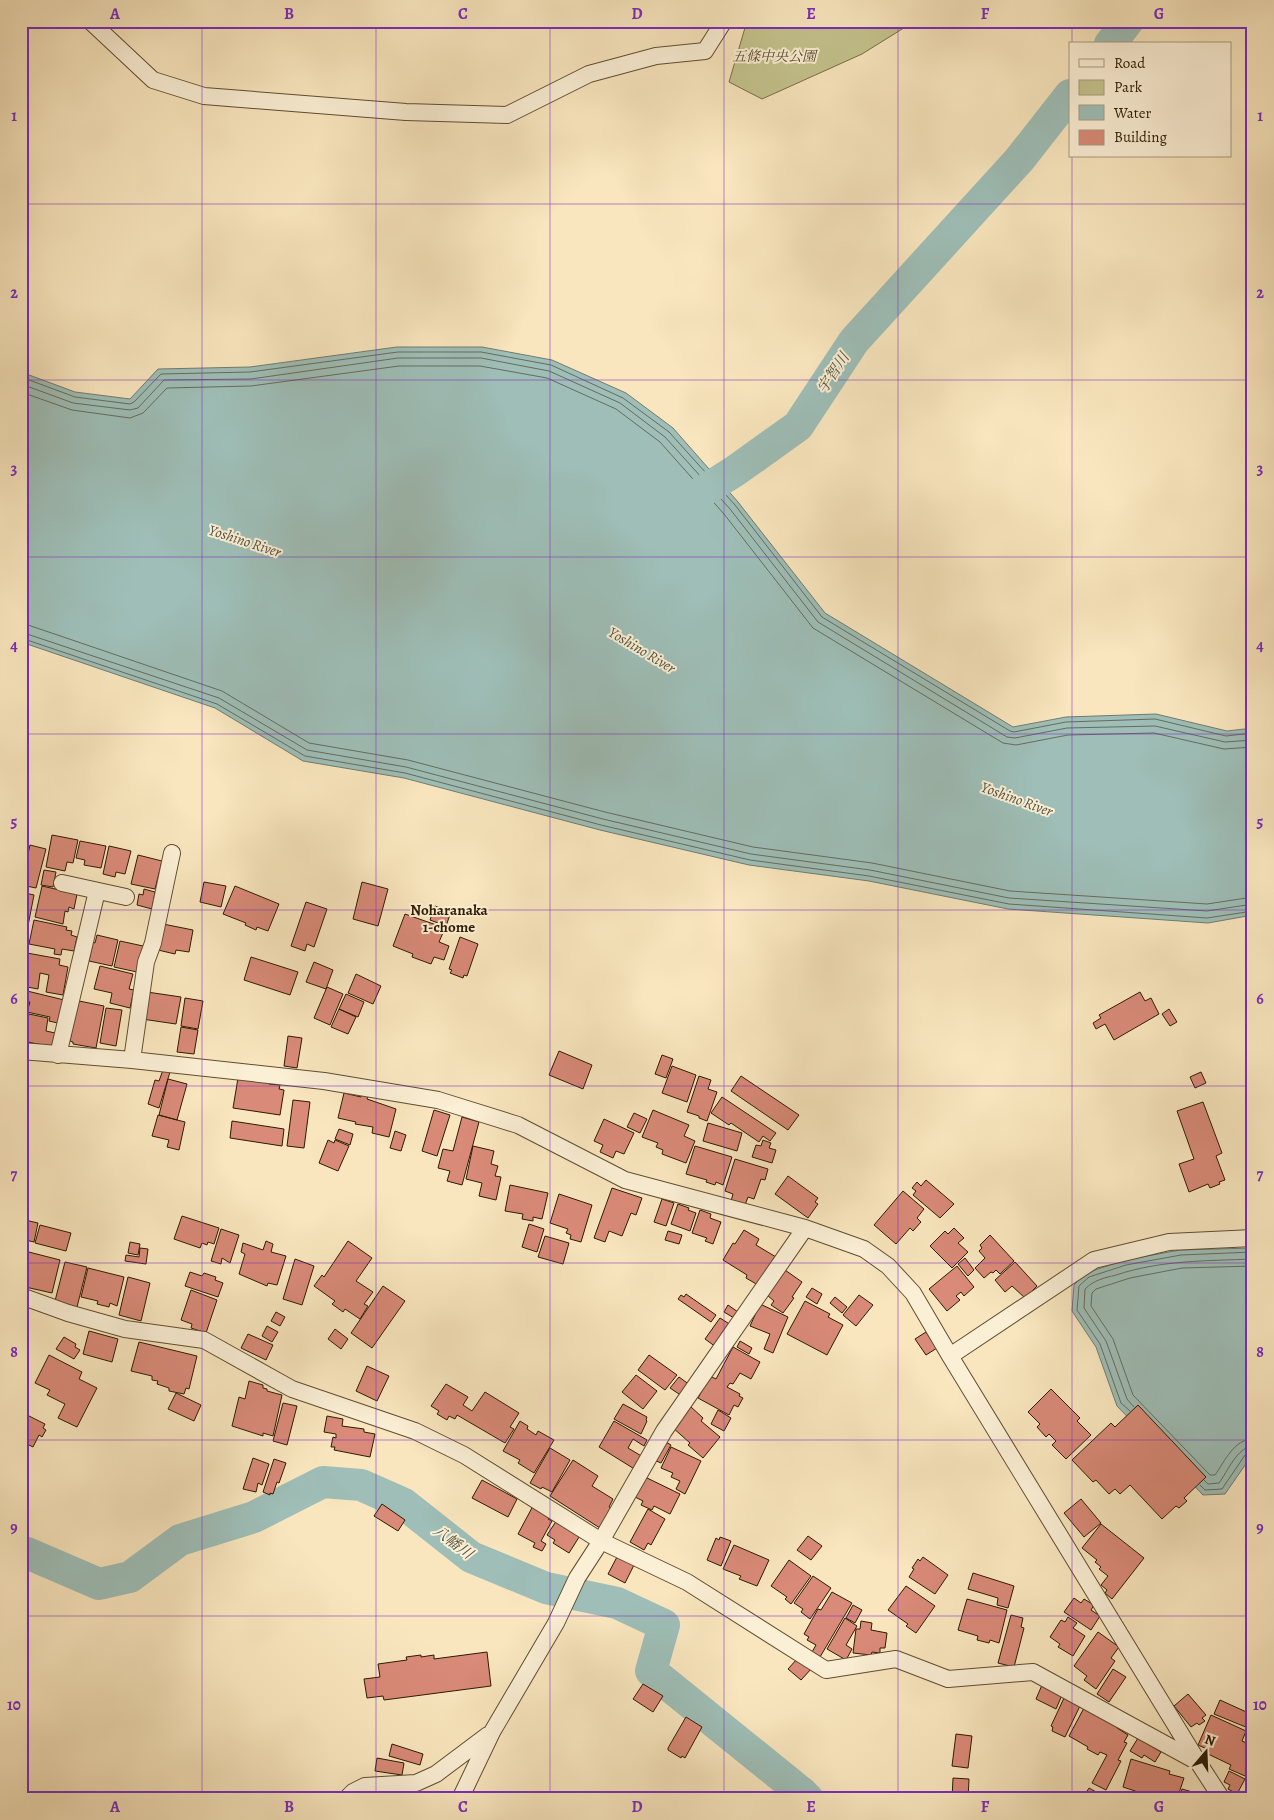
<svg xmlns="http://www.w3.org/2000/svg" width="1274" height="1820" viewBox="0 0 1274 1820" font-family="Alegreya,'Noto Serif JP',serif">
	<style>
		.green { fill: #c4c38d; stroke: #786e48 }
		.water { fill: #9ebeb7; stroke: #717c6f }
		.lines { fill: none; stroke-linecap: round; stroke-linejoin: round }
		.shore { stroke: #666c5c; stroke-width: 1 }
		.river { stroke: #9ebeb7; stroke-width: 32 }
		.building { fill: #d98a78; stroke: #2d1a02 }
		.street-casing { stroke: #604d31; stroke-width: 18 }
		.street { stroke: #fbefd5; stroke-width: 16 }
		.grid { fill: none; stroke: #7b2cbf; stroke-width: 1; stroke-opacity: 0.55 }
		.labels { text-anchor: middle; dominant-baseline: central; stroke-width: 4; stroke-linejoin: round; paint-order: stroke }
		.park-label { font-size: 14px; font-style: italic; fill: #5a4d2c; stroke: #fbefd5 }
		.water-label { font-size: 15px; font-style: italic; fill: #555341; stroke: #fbefd5 }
		.neighbourhood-label { font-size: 15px; font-weight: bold; fill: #2d1a02; stroke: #fbefd5 }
		.neatline { fill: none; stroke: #7b2cbf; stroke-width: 2 }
		.grid-label { font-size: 16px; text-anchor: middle; font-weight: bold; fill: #7b2cbf }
	</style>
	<rect width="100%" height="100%" fill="#f9e6be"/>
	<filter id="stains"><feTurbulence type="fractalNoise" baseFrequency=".004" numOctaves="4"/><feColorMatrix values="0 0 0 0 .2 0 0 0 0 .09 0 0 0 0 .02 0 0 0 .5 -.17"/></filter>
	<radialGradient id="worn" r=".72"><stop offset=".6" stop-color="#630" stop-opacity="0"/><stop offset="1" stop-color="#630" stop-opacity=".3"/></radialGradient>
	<path class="green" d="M747,21H915L862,54L762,99L729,82Z"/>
	<path class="water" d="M397,347H482L552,360L626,393L673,428L738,502L825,613L1013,727L1066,717L1156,714L1227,731L1253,728V915L1208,923L1008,909L869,881L749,865L600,830L404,778L303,761L215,708L21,642V372L75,392L130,399L158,369L250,367Z
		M1253,1248V1457L1250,1458L1225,1494L1203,1495L1117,1406L1096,1347L1072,1311L1074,1285L1086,1273L1125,1260L1180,1250Z"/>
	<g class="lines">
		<path class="shore" d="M21,377L75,397L130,404L134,402L161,374L250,372L398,352H481L551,365L623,398L669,432L735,505L822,617L1010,731L1014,732L1066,722L1155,719L1226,736L1253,733
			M21,384L73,403L130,410L138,408L164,380L251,379L398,358H481L549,371L620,403L665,437L730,509L818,622L1007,737L1015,738L1067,728L1155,726L1225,742L1253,740
			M21,392L72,410L130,418L143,413L167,388L251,386L399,366H480L547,378L616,409L660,442L724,514L813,628L1003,743L1016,745L1068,735L1154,733L1224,749L1253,747
			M21,624L28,625L222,691L309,743L408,760L605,812L753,847L872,863L1010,891L1207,904L1253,897
			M21,632L219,698L307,750L406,767L603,819L751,854L870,870L1009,898L1207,911L1253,904
			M21,638L217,704L305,756L405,773L601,825L750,860L869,876L1009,904L1207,918L1253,911
			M1253,1266L1182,1268L1130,1278L1096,1289L1092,1293L1091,1306L1113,1339L1133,1395L1210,1475H1215C1225,1461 1234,1439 1253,1439
			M1134,1407L1127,1399L1106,1341L1084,1308L1085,1289C1094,1280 1104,1278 1116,1275C1162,1260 1205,1261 1253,1259
			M1130,1411L1121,1403L1100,1344L1077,1310L1079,1286L1089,1277L1126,1265L1181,1255L1253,1252
			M1204,1480L1208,1484L1219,1483C1228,1471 1237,1447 1253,1446
			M1200,1485L1205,1490L1222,1489L1245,1455L1253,1452"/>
		<path class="river" d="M1110,44L1128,21
			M681,505L735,471L798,426L854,341L1019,160L1070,95
			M21,1553H27L99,1584L130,1577L180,1540L254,1517L323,1482L361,1485L404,1504L471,1557L546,1588L617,1603L664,1625L651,1671L802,1793L808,1799"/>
	</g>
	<path class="building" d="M21,832L27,833L21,858Z
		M52,835L78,840L73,863L67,862L65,871L46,867Z
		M80,841L106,846L101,868L84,865L85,860L76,858Z
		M30,845L46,849L36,888L21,885Z
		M109,846L131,851L125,874L116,872L115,877L103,874Z
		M138,855L162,861L155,889L131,884Z
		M44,870L56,872L53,887L41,885Z
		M204,882L226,886L221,907L200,902Z
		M362,882L388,889L378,926L353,919Z
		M42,886L77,894L74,909L69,907L68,912L65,911L63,924L35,917Z
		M235,886L279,904L268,931L257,927L256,930L245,925L246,923L223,914Z
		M144,889L155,892L152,909L137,905L139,894L143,895Z
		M21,892L34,895L25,941L21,940Z
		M306,902L327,909L314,947L307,944L305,951L291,946Z
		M435,906L451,912L446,926L430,920Z
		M405,914L445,928L439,942L449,946L444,960L434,957L431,964L412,957L413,954L393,946Z
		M34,920L67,927L66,930L72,931L71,935L77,937L74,951L62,949L61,955L54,954L55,949L29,944Z
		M163,924L193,930L189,952L176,950L175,954L158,950Z
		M97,935L118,940L112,966L89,961L93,942L95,943Z
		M460,937L478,944L467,976L464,975L463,978L450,973L452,970L449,969Z
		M120,941L143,946L137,972L114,967Z
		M27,953L60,959L59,965L68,967L63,995L46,992L49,975L40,973L38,989L22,986Z
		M251,957L298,972L290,995L244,980Z
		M314,962L333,970L326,989L306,982Z
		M100,966L133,974L129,989L134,990L130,1008L110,1003L112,993L94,989Z
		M356,974L381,986L373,1004L348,993Z
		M327,987L343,994L330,1025L314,1018Z
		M23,990L64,1000L58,1023L49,1021L50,1017L27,1012L30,1002L21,1000Z
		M147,992L181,997L176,1024L142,1019Z
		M1140,992L1145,1001L1151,998L1159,1014L1114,1040L1105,1024L1096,1029L1093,1023L1101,1018L1099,1015Z
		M346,994L364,1002L358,1017L339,1009Z
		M185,998L203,1001L198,1029L181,1026Z
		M79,1001L104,1006L96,1048L73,1044V1042L70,1041L76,1009H77Z
		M106,1008L122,1010L116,1046L100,1043Z
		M339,1009L356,1017L348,1034L331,1027Z
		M1169,1009L1177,1022L1170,1026L1162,1014Z
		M29,1014L48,1018L46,1031L55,1033L52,1047L23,1041Z
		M181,1027L198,1030L194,1054L177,1052Z
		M288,1036L302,1038L297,1068L284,1066Z
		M559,1051L592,1065L583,1089L549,1075Z
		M662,1055L673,1059L666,1078L655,1074Z
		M672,1066L696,1075L687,1102L662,1093Z
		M163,1070L170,1072L159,1108L148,1104L155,1080L159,1081Z
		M1201,1072L1206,1083L1195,1088L1190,1077Z
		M699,1076L711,1080L708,1089L717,1092L707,1121L699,1118V1116L687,1112Z
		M741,1076L799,1115L788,1130L731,1091Z
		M238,1078L269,1081V1084L280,1085L279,1089L284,1090L280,1115L233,1108Z
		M168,1079L187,1084L177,1120L159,1115Z
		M344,1093L361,1097L362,1094L368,1096L367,1099L396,1109L389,1137L372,1133L373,1127L355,1124L356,1122L338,1118Z
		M722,1097L776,1133L770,1141L763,1136L759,1142L731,1123L729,1125L711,1113Z
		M293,1100L310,1102L304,1148L287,1146Z
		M1203,1102L1222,1153L1216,1156L1225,1180L1219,1182L1220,1184L1210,1188L1208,1184L1189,1192L1179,1164L1194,1159L1177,1111Z
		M434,1110L450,1115L437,1156L422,1151Z
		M653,1110L689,1125L684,1136L695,1141L686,1163L662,1154L663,1150L656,1147L658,1143L642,1137Z
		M634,1113L647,1119L640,1133L627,1127Z
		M158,1115L185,1122L179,1150L167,1147L169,1140L152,1136Z
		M462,1117L479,1122L462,1185L447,1181L450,1171L438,1168L443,1149L453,1151Z
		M604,1119L634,1133L624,1154L616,1151L613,1158L600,1152L603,1145L594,1141Z
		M232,1121L284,1129L282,1146L230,1138Z
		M708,1123L742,1133L737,1151L703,1141Z
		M339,1129L353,1134L350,1145L335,1139Z
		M395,1131L406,1135L401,1151L390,1148Z
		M328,1140L334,1143L335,1140L349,1146L338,1171L319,1163Z
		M763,1140L771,1143L769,1148L776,1150L772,1163L752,1157L756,1145L761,1146Z
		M473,1146L494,1151L491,1164L498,1166L495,1176L501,1177L496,1200L479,1196L482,1183L466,1179Z
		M695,1146L732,1157L723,1185L716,1182L715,1185L706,1182L707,1180L686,1174Z
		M735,1159L768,1169L765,1180L761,1179L754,1199L748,1197L745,1205L731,1201L733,1194L725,1191Z
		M788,1176L818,1198L815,1202L818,1204L808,1218L775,1194Z
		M926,1180L954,1204L940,1218L913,1195L916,1191L912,1188L917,1182L921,1186Z
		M510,1185L548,1193L542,1219L533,1217V1221L522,1219L523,1214L505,1211Z
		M612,1188L642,1198L636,1215L631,1213L622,1236L609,1231L605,1242L594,1238Z
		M903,1191L924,1209L917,1218L921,1222L913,1231L910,1228L896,1244L874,1225Z
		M559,1194L592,1205L581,1242L570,1239L571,1235L566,1233L568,1229L550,1223Z
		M662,1199L674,1203L666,1226L654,1222Z
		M678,1204L689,1208L688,1210L696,1213L690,1231L671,1224Z
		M700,1210L711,1214L710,1218L721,1222L713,1244L705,1241L707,1238L692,1233Z
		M182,1216L219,1228L214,1244L208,1242L207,1245L202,1243L200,1248L174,1239Z
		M25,1220L38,1223L34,1242L21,1239Z
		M529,1224L544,1229L537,1252L522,1247Z
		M40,1225L71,1233L66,1251L35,1243Z
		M954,1228L964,1238L958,1243L968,1252L952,1268L930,1246L945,1231L948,1234Z
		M221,1229L239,1235L230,1263L222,1258L221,1264L211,1261Z
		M744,1230L759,1239L756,1245L776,1257L758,1285L746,1278L747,1275L723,1260L733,1243L735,1244Z
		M668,1231L682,1235L679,1244L665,1240Z
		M990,1235L1014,1261L1000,1274L996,1270L993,1273L991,1272L984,1278L975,1268L985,1258L979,1251L982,1248L980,1245Z
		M545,1236L569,1243L563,1264L538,1257Z
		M266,1241L273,1244L271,1252L286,1256L277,1285L268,1283L267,1286L239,1274L245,1254L241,1252L243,1243L263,1250Z
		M348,1241L372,1258L356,1281L373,1292L364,1304L368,1306L360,1319L345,1309L343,1312L332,1304L335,1301L314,1286L322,1275L324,1277Z
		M130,1242L140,1244L138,1255L128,1253Z
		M140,1248L148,1249L146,1264L125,1261L126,1255L139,1257Z
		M21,1250L60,1260L52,1293L21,1286Z
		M965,1258L974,1270L968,1276L958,1264Z
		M295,1259L314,1266L302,1305L283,1299Z
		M65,1262L87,1267L77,1307L55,1301Z
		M1015,1262L1037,1286L1025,1298L1012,1286L1005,1292L995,1280Z
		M957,1266L974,1287L964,1296L961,1292L956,1296L960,1300L947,1311L929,1289Z
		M88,1268L124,1277L117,1306L110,1303L109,1307L97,1304L98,1301L81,1297Z
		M785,1270L802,1282L792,1297L794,1298L783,1313L771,1305L774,1301L767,1295Z
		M190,1272L202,1276L204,1273L216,1277L215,1280L223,1283L218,1297L185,1286Z
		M128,1277L150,1283L141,1321L119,1315Z
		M383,1286L405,1301L372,1348L351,1333Z
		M812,1288L822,1294L817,1304L806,1297Z
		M191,1290L217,1300L206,1333L191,1328L192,1324L181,1320Z
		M686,1294L716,1315L711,1322L678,1299L681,1295L684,1297Z
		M859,1295L873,1305L856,1326L843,1315Z
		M835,1297L847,1307L842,1313L830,1303Z
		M805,1301L830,1314L828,1317L843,1325L827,1355L787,1334Z
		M760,1304L788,1317L773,1353L764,1349L770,1334L750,1326Z
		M728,1305L738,1312L734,1318L724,1312Z
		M276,1312L285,1317L280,1326L271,1321Z
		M720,1318L731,1325L716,1347L705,1339Z
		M267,1326L278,1332L272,1342L262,1336Z
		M335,1329L348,1339L341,1349L328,1339Z
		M89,1331L118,1339L112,1362L83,1354Z
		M926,1332L937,1348L926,1355L915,1339Z
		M248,1334L273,1345L266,1360L241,1348Z
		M64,1337L76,1344L75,1347L80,1350L74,1359L56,1349Z
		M740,1341L752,1348L749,1354L737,1347Z
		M139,1342L197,1356L189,1389L186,1388L184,1394L169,1391V1388L157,1384L158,1381L152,1380V1376L131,1371Z
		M733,1347L760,1362L751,1379L740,1373L733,1384L730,1383L727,1387L740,1394L739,1396L743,1398L738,1407L734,1405L729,1415L698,1398L710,1376L716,1379Z
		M49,1355L82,1372L79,1379L97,1388L77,1427L58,1418L65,1404L47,1395L50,1390L35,1383Z
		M649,1355L677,1375L665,1390L638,1370Z
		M367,1366L389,1376L377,1401L356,1391Z
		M636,1375L657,1391L643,1409L622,1392Z
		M679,1377L690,1385L682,1396L670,1388Z
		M249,1381L263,1385V1388L267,1389V1391L282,1395L273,1436L263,1433V1436L232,1426L239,1397L245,1399Z
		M446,1384L468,1397L463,1405L472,1411L485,1392L519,1413L510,1427L514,1429L505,1443L457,1415L455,1419L449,1416L447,1420L437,1414L439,1411L431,1406Z
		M1051,1389L1080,1418L1077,1421L1091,1435L1066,1459L1052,1445L1056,1441L1049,1434L1046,1437L1037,1427L1040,1424L1028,1412Z
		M176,1393L201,1405L194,1421L168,1409Z
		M283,1403L297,1406L287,1445L273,1441Z
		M623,1404L647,1417L646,1420L647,1421L641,1434L614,1419Z
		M1138,1405L1206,1477L1184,1498L1187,1501L1179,1508L1176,1506L1162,1519L1130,1485L1120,1494L1115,1489L1109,1494L1096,1480L1093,1482L1072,1460L1111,1423L1115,1427Z
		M690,1406L703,1418L701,1421L720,1437L703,1458L688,1445L690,1443L672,1427Z
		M718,1410L731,1418L724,1431L711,1424Z
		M21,1412L45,1424L43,1428L46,1430L42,1437L39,1435L33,1447L21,1441Z
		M327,1416L343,1419L342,1426L364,1429V1432L375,1434L370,1457L334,1450L335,1447H331L333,1437L336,1438V1434L324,1432Z
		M520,1421L528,1426L527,1429L536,1435L538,1431L554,1440L534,1473L518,1463L520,1460L503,1451Z
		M614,1421L647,1440L644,1446L633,1439L628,1448L643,1457L636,1470L599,1447Z
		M664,1441L671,1445L661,1463L654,1460Z
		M671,1447L701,1461L685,1494L676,1489L680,1481L671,1477L673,1473L661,1468Z
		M550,1448L570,1460L552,1492L542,1487L541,1489L530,1483Z
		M253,1458L269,1464L262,1485L258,1483L256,1492L243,1489Z
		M274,1459L286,1463L279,1483L277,1482L273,1494L270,1493V1495L263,1492Z
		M573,1460L598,1476L592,1486L613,1499L609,1507L615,1510L603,1530L550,1496Z
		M645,1477L680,1494L670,1514L654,1506L652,1510L641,1505L643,1501L635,1497Z
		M482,1480L517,1499L508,1517L472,1498Z
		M1081,1499L1101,1523L1084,1537L1064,1513Z
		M382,1504L405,1520L398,1531L374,1516Z
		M534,1504L552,1513L548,1519L552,1521L541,1541L546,1544L542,1551L533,1547L535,1543L518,1534Z
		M648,1509L665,1519L651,1545L648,1543L644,1550L630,1542Z
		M557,1520L581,1534L569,1553L553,1543L555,1540L547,1535Z
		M1101,1524L1144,1558L1112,1599L1105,1593L1107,1590L1101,1585L1108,1576L1099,1569L1101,1567L1095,1562L1097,1560L1082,1548Z
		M808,1536L822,1546L811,1560L797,1550Z
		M720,1537L731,1541L721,1566L707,1560L716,1538L719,1540Z
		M734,1545L769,1560L757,1586L739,1579L741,1576L723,1569Z
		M617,1557L634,1565L625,1583L608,1574Z
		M923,1557L948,1575L935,1594L909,1577L914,1569L912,1568L918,1559L920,1561Z
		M789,1560L811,1576L791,1604L785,1599L787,1597L771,1586Z
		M973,1573L1014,1586L1008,1608L997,1605L998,1598L968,1589Z
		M813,1576L831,1588L810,1619L801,1612L803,1609L794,1603Z
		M906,1586L935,1606L916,1633L906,1626L908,1624L888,1610Z
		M832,1592L852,1603L820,1657L812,1652L816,1645L807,1640L809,1637L804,1634L818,1609L821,1610Z
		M1074,1598L1081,1603L1084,1599L1094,1605L1091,1610L1100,1616L1091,1630L1064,1612Z
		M967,1599L1007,1610L999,1643L990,1640L989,1643L977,1640L978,1636L958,1630Z
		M853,1605L862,1610L855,1623L846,1618Z
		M1011,1615L1023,1618L1021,1627L1024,1628L1014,1667L998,1663Z
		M1068,1617L1077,1623L1073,1628L1085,1636L1073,1656L1058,1647L1060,1644L1050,1637L1061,1620L1065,1622Z
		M845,1618L857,1626L846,1645L852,1649L846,1660L827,1649Z
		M861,1621L872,1623L871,1630L887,1633L885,1648H880V1653L872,1652L871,1655L853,1653L856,1629H860Z
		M1098,1632L1119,1647L1111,1658L1115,1661L1096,1689L1084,1680L1087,1676L1074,1666Z
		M487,1652L491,1686L384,1700L383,1696L367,1698L364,1679L380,1677L378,1664L407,1660L406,1657L421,1655V1657L434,1655V1659Z
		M797,1659L812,1668L801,1680L788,1669Z
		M1113,1669L1126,1677L1109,1702L1097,1694Z
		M643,1684L663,1696L653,1712L633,1699Z
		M1042,1685L1062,1695L1056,1709L1036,1699Z
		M1188,1694L1206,1715L1202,1718L1205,1721L1199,1725L1197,1723L1191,1727L1174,1706Z
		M1064,1698L1080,1706L1065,1737L1052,1731L1053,1727L1051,1726Z
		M1220,1700L1253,1715V1730L1214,1714Z
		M1084,1708L1118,1726L1117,1728L1128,1735L1124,1742L1127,1743L1118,1760L1121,1761L1106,1790L1092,1783L1107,1755L1100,1752L1098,1755L1087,1749L1088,1747L1069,1736Z
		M1211,1715L1246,1731L1242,1741L1253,1746V1758L1245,1776L1229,1769L1231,1765L1208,1754L1209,1750L1198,1745Z
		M686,1717L702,1727L685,1758L682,1756L681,1758L668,1750V1748Z
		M956,1734L972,1736L968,1768L952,1766Z
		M1138,1738L1161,1752L1155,1762L1144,1755L1142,1758L1130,1751Z
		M392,1744L423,1754L420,1765L389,1756Z
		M377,1758L404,1763L402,1775L375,1771Z
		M1131,1759L1170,1771L1169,1774L1184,1778L1177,1799H1159L1123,1787Z
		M1229,1771L1245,1779L1237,1794L1228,1789L1230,1785L1224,1782Z
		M1253,1775V1794L1246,1791Z
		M953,1778L969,1779L968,1799H952Z
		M1089,1788L1098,1793L1095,1799H1089L1084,1796Z
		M1182,1789L1203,1795L1202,1799H1179Z"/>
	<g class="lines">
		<g class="street-casing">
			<path id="street" d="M90,21L153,80L204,96L406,112L507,115L589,74L656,56L705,51L724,21
				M62,883L126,897
				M21,1051L132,1060L324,1081L438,1100L518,1125L625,1180L805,1228L864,1249L888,1266L913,1293L950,1356L1198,1762L1222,1799
				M58,1055L97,891
				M132,1060L146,962L153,943L172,853
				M21,1296L68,1313L125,1329L204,1340L292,1389L415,1431L464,1455L601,1541L687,1582L826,1670L896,1659L948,1679L1033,1672L1196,1761
				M950,1356L1094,1260L1169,1242L1253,1238
				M346,1799L353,1792L365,1786L416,1783L436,1774L488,1735
				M460,1799L492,1732L556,1623L577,1578L601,1541L664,1431L805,1228"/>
		</g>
		<use href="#street" class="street"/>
	</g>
	<path class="grid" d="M202,21V1799M376,21V1799M550,21V1799M724,21V1799M898,21V1799M1072,21V44M1072,156V1799M21,204H1253M21,380H1253M21,557H1253M21,734H1253M21,910H1253M21,1086H1253M21,1263H1253M21,1440H1253M21,1616H1253"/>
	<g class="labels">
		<g class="park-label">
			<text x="774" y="56">五條中央公園</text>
		</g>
		<g class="water-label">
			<text transform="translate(833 373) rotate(-57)">宇智川</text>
			<text transform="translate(245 541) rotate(18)">Yoshino River</text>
			<text transform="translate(642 650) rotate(31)">Yoshino River</text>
			<text transform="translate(1017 799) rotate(20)">Yoshino River</text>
			<text transform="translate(453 1542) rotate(37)">八幡川</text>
		</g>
		<g class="neighbourhood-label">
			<text x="449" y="910">Noharanaka<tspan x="449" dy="17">1-chome</tspan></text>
		</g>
	</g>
	<rect width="1274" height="1820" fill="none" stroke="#f9e6be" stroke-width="55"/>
	<rect x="1069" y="42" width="162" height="115" fill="#fbefd5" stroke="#a99a81"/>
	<rect x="1079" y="59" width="25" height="8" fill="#fbefd5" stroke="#a99a81"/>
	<text x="1114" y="68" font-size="15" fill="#2d1a02">Road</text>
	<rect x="1079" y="80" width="25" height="15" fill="#c4c38d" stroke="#a99a81"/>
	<text x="1114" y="92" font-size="15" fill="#2d1a02">Park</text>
	<rect x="1079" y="105" width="25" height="15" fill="#9ebeb7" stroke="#a99a81"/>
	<text x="1114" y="118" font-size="15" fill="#2d1a02">Water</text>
	<rect x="1079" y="130" width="25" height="15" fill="#d98a78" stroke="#a99a81"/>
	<text x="1114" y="142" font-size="15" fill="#2d1a02">Building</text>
	<g transform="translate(1206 1752) rotate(19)" stroke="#fbefd5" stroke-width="4" paint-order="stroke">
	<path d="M0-4L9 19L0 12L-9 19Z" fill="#2d1a02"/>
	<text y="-8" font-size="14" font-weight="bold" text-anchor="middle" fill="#2d1a02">N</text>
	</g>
	<rect x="28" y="28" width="1218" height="1764" class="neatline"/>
	<g class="grid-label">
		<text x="115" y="19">A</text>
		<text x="289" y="19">B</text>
		<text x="463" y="19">C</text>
		<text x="637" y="19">D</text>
		<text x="811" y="19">E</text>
		<text x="985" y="19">F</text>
		<text x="1159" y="19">G</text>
		<text x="14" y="121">1</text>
		<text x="1260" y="121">1</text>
		<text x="14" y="298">2</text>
		<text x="1260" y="298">2</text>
		<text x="14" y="474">3</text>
		<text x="1260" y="474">3</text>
		<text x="14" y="651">4</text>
		<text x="1260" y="651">4</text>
		<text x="14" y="827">5</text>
		<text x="1260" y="827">5</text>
		<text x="14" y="1004">6</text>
		<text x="1260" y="1004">6</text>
		<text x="14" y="1180">7</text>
		<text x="1260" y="1180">7</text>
		<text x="14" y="1357">8</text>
		<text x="1260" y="1357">8</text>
		<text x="14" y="1533">9</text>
		<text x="1260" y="1533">9</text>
		<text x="14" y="1710">10</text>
		<text x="1260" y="1710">10</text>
		<text x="115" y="1812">A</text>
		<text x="289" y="1812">B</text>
		<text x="463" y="1812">C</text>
		<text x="637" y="1812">D</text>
		<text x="811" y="1812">E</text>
		<text x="985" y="1812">F</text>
		<text x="1159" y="1812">G</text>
	</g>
	<rect width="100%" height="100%" filter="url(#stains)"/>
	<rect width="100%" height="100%" fill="url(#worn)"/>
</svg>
